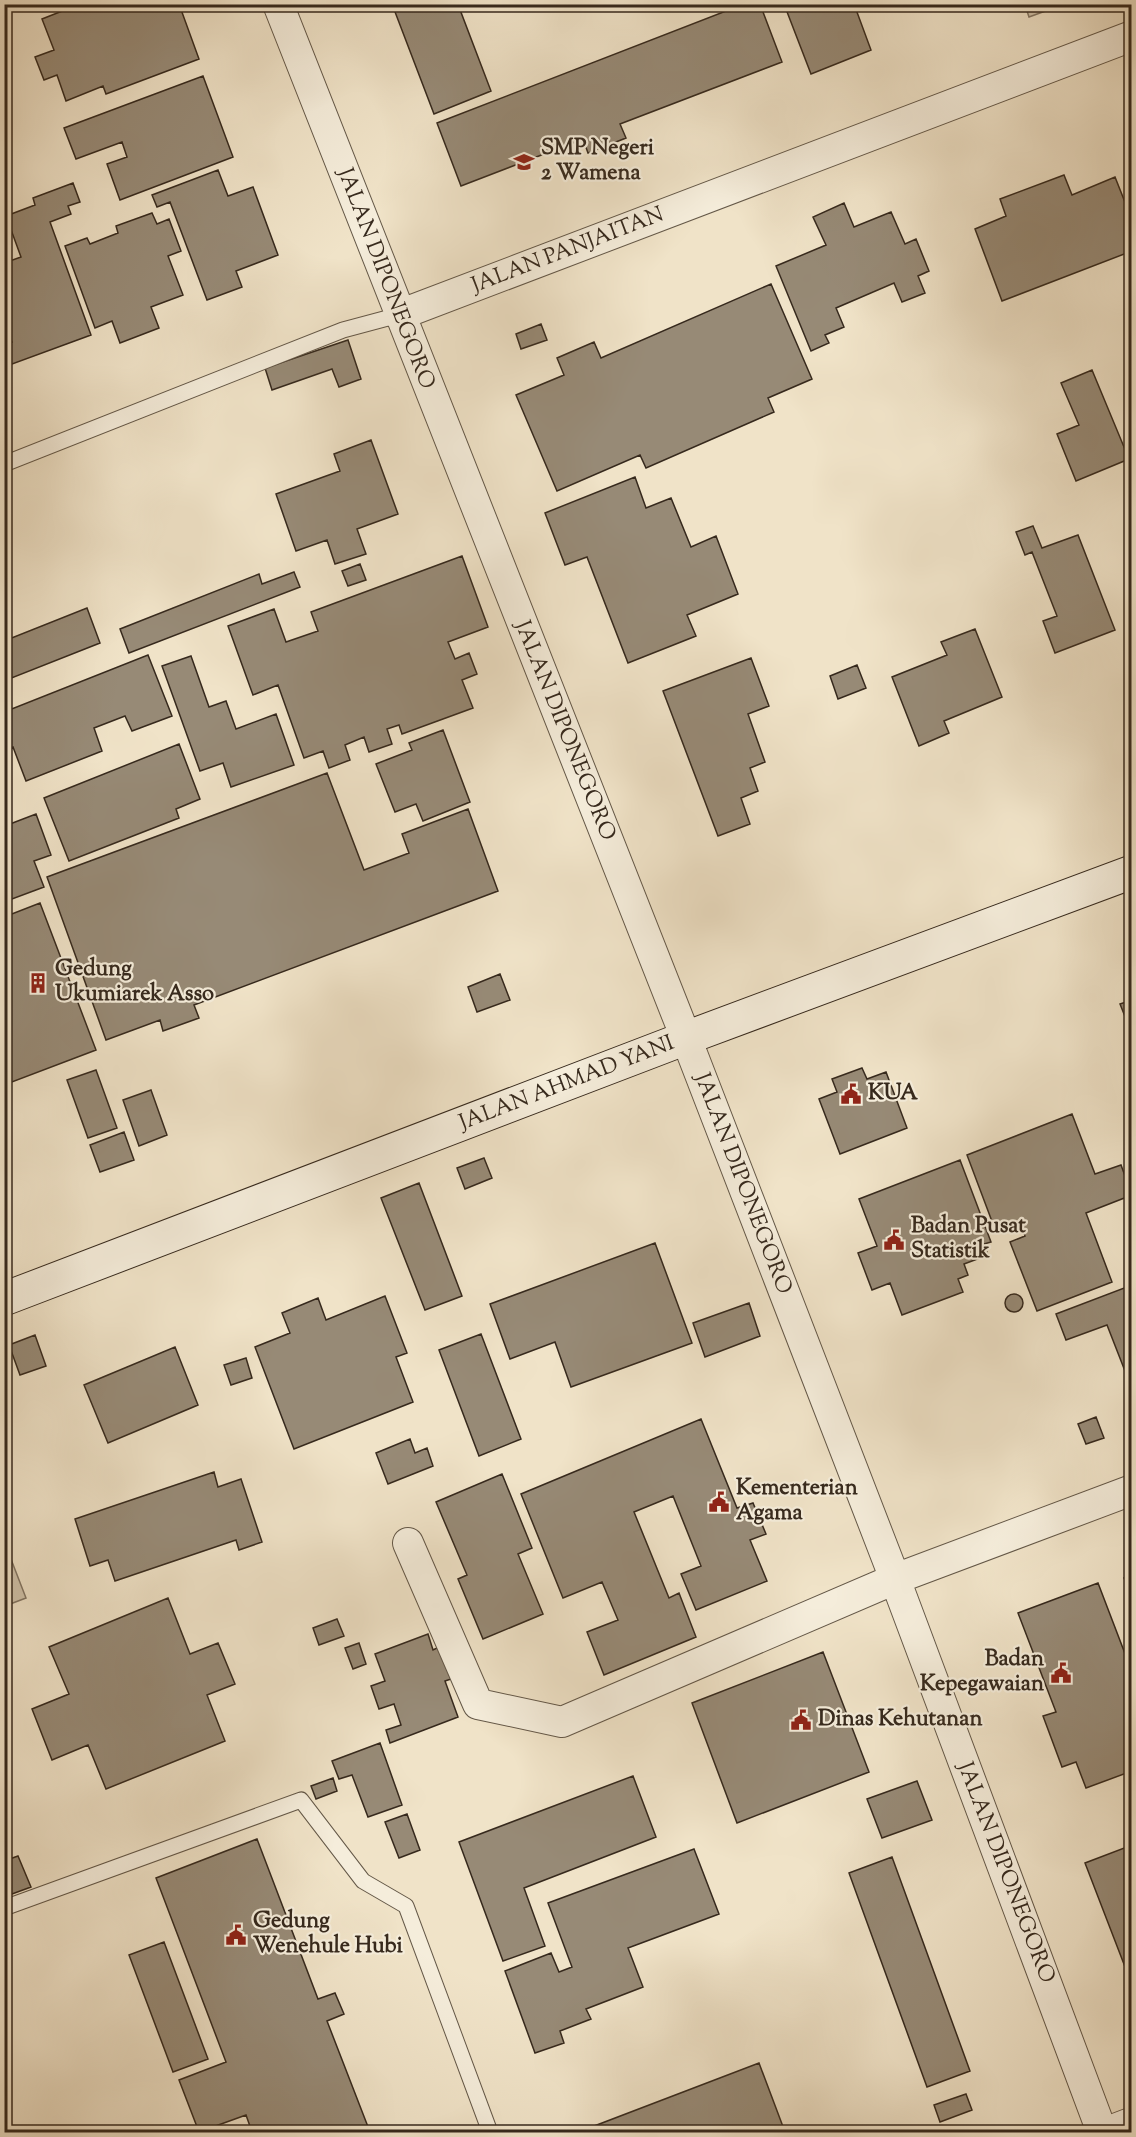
<svg xmlns="http://www.w3.org/2000/svg" width="1136" height="2137" viewBox="0 0 1136 2137" font-family="'Sorts Mill Goudy',serif">
	<style>
		.green { fill: #d0c3ab; stroke: #837664; stroke-width: 1.5 }
		.building { fill: #978a76; stroke: #36291d; stroke-width: 1.5 }
		.lines { fill: none; stroke-linecap: round; stroke-linejoin: round }
		.service-casing { stroke: #645848; stroke-width: 17 }
		.minor-casing { stroke: #645848; stroke-width: 32 }
		.tertiary-casing { stroke: #645848; stroke-width: 35 }
		.secondary-casing { stroke: #36291d; stroke-width: 35 }
		.service { stroke: #f5eddb; stroke-width: 15 }
		.minor { stroke: #f5eddb; stroke-width: 30 }
		.tertiary { stroke: #f5eddb; stroke-width: 33 }
		.secondary { stroke: #f5eddb; stroke-width: 33 }
		.labels { text-anchor: middle; dominant-baseline: central; stroke-width: 4.5; stroke-linejoin: round; paint-order: stroke }
		.poi-label { font-size: 22px; font-weight: bold; fill: #36291d; stroke: #f5eddb; text-anchor: start }
		.street-label { font-size: 22px; fill: #36291d; stroke: #f5eddb }
	</style>
	<rect width="100%" height="100%" fill="#f0e3c8"/>
	<filter id="stains"><feTurbulence type="fractalNoise" baseFrequency=".00333" numOctaves="4"/><feColorMatrix values="0 0 0 0 .2 0 0 0 0 .09 0 0 0 0 .02 0 0 0 .5 -.17"/></filter>
	<radialGradient id="worn" r=".72"><stop offset=".6" stop-color="#630" stop-opacity="0"/><stop offset="1" stop-color="#630" stop-opacity=".3"/></radialGradient>
	<path class="green" d="M1025,5H1062L1029,17Z
		M4,1541L26,1598L5,1606H4Z"/>
	<path class="building" d="M80,4H179L199,59L106,94L103,86L66,101L57,75L44,80L35,57L54,50L42,19Z
		M392,4H465L459,7L491,91L434,114Z
		M744,4H760L782,62L620,124L626,138L588,153L583,139L461,186L437,123Z
		M784,4H854L871,50L811,74Z
		M203,76L233,157L120,200L107,164L127,157L122,142L76,159L64,128Z
		M218,170L228,196L253,187L278,255L236,271L242,287L207,300L170,202L157,207L152,195Z
		M1064,175L1072,195L1115,177L1132,220V251L1002,301L975,229L1006,216L1000,199Z
		M73,183L80,202L68,206L71,214L50,222L91,335L4,367V345L12,342L4,323V263L21,257L6,216L35,205L33,198Z
		M844,203L854,227L891,212L905,244L916,239L929,271L918,276L925,293L902,302L894,283L836,308L844,327L825,335L829,343L811,351L776,266L826,245L813,217Z
		M152,213L157,224L169,219L181,251L168,256L183,295L151,307L159,328L120,343L112,321L95,328L65,246L87,238L90,244L118,233L116,226Z
		M771,284L812,379L768,398L774,412L646,468L640,455L557,491L516,395L564,375L557,358L594,342L601,358Z
		M541,324L547,340L521,349L516,334Z
		M348,340L361,379L339,387L332,369L272,390L265,368Z
		M1092,370L1129,459L1076,481L1057,434L1079,425L1061,383Z
		M371,440L398,514L357,529L366,554L335,564L327,540L296,551L276,494L340,471L334,454Z
		M635,477L646,508L671,498L691,547L716,536L738,594L687,615L696,636L628,663L587,557L565,565L545,513Z
		M1033,526L1042,548L1078,535L1115,630L1055,653L1043,621L1057,616L1032,552L1025,555L1016,532Z
		M462,556L488,627L448,642L455,659L469,653L477,674L462,680L473,708L402,734L399,725L387,729L392,744L369,752L364,737L345,745L350,760L329,768L323,751L304,758L278,685L253,695L228,626L274,609L286,642L318,631L311,612Z
		M360,564L366,580L348,586L342,571Z
		M294,572L300,587L129,653L120,629L259,574L262,584Z
		M87,608L100,643L4,681V641Z
		M975,629L1002,697L944,721L949,733L919,746L892,677L947,655L941,642Z
		M148,655L172,716L132,731L125,716L94,728L102,751L26,781L13,747L4,751V712Z
		M191,656L209,707L226,701L236,729L276,714L294,765L231,787L223,763L200,771L162,666Z
		M751,658L769,706L748,714L765,762L750,768L758,791L741,798L750,824L718,836L663,691Z
		M857,665L866,688L838,699L830,676Z
		M443,730L470,802L423,821L416,804L395,812L376,764L412,750L409,743Z
		M179,744L200,799L176,809L179,818L69,861L44,798Z
		M327,773L364,870L409,853L402,834L468,809L498,891L194,1005L199,1018L163,1031L160,1020L106,1040L47,877Z
		M4,808L10,824L36,814L51,855L34,861L44,887L4,902Z
		M40,903L96,1050L4,1085V917Z
		M500,974L510,1000L477,1012L468,987Z
		M1132,1000V1034L1120,1004Z
		M862,1068L867,1079L886,1072L907,1128L840,1154L819,1099L837,1092L832,1079Z
		M96,1070L117,1128L88,1138L67,1080Z
		M151,1090L167,1135L139,1146L123,1100Z
		M1072,1114L1095,1174L1121,1165L1132,1195L1086,1213L1112,1282L1037,1311L1010,1242L1025,1236L1020,1223L996,1232L967,1155Z
		M124,1132L134,1160L100,1172L90,1145Z
		M484,1158L492,1178L465,1189L457,1168Z
		M960,1160L991,1242L984,1244L988,1255L964,1264L968,1275L958,1279L963,1292L902,1315L890,1283L872,1290L858,1253L877,1246L859,1199Z
		M419,1183L462,1296L425,1310L381,1198Z
		M655,1243L692,1343L571,1387L555,1342L510,1359L490,1304Z
		M1132,1285V1389L1107,1325L1066,1340L1056,1314Z
		M1005 1303a9 9 0 1 1 18 0a9 9 0 1 1-18 0Z
		M385,1296L407,1353L396,1357L413,1402L294,1449L255,1347L290,1333L282,1313L318,1298L326,1320Z
		M749,1303L760,1336L705,1357L693,1323Z
		M481,1334L521,1439L479,1456L439,1350Z
		M35,1335L46,1366L20,1375L9,1345Z
		M175,1347L198,1405L108,1443L84,1385Z
		M246,1358L252,1378L231,1385L224,1365Z
		M1096,1417L1104,1438L1086,1444L1078,1424Z
		M701,1419L737,1508L753,1503L766,1534L750,1540L767,1581L696,1610L681,1574L701,1566L673,1496L634,1512L669,1598L679,1593L696,1637L604,1675L587,1632L618,1620L602,1582L563,1598L521,1494Z
		M410,1439L415,1453L427,1448L433,1466L388,1484L376,1453Z
		M214,1472L218,1487L241,1479L262,1542L239,1550L236,1540L115,1581L108,1560L90,1566L75,1519Z
		M502,1474L532,1548L518,1554L543,1614L483,1639L458,1579L467,1575L436,1502Z
		M1132,1575V1597L1124,1578Z
		M1098,1583L1132,1672V1771L1086,1788L1076,1762L1062,1767L1043,1716L1056,1712L1018,1613Z
		M168,1598L190,1654L218,1643L235,1684L207,1695L225,1741L106,1789L88,1745L52,1760L32,1709L69,1694L49,1647Z
		M337,1619L344,1636L319,1645L313,1628Z
		M428,1634L433,1650L439,1647L451,1679L445,1681L458,1717L390,1743L386,1730L401,1725L394,1704L379,1709L371,1686L385,1681L375,1654Z
		M359,1643L366,1664L353,1669L345,1648Z
		M823,1652L869,1772L737,1823L692,1703Z
		M380,1743L402,1805L368,1817L352,1775L339,1779L332,1761Z
		M633,1776L656,1837L524,1888L545,1946L503,1961L459,1842Z
		M333,1778L337,1791L316,1799L311,1786Z
		M917,1781L932,1820L882,1838L867,1799Z
		M407,1814L420,1850L399,1858L385,1822Z
		M257,1839L318,1999L335,1993L344,2014L327,2021L370,2132H252L246,2115L199,2132L179,2080L226,2062L156,1878Z
		M1132,1845V1985L1085,1863Z
		M694,1849L719,1914L628,1948L643,1987L586,2009L591,2019L560,2031L564,2043L535,2053L505,1971L551,1953L559,1972L572,1967L548,1903Z
		M18,1856L31,1887L4,1897V1861Z
		M892,1857L970,2071L927,2087L849,1873Z
		M164,1942L208,2059L173,2072L129,1955Z
		M759,2063L785,2132H591L589,2128Z
		M966,2094L972,2110L940,2122L934,2105Z"/>
	<g class="lines">
		<g class="service-casing">
			<path id="service" d="M4,464L343,330L399,315
				M4,1908L301,1800L363,1881L406,1906L490,2132"/>
		</g>
		<g class="minor-casing">
			<path id="minor" d="M278,4L686,1038L895,1579L1102,2132
				M399,315L1132,36
				M408,1543L478,1704L562,1722L895,1579L1132,1490"/>
		</g>
		<g class="tertiary-casing">
			<path id="tertiary" d="M1111,2132L1132,2124"/>
		</g>
		<g class="secondary-casing">
			<path id="secondary" d="M4,1299L686,1038L1132,872"/>
		</g>
		<use href="#service" class="service"/>
		<use href="#minor" class="minor"/>
		<use href="#tertiary" class="tertiary"/>
		<use href="#secondary" class="secondary"/>
	</g>
	<defs>
		<g id="school-bare" transform="scale(1.62)"><path d="M0-5L7-2L0 1L-7-2ZM-4 1L0 2.5L4 1V4Q0 6-4 4Z" fill="#8f2418" stroke="#f5eddb" stroke-width="2.5" paint-order="stroke"/></g>
		<g id="building-bare" transform="scale(1.62)"><path d="M-4-6H4V6H1V3H-1V6H-4ZM-2.5-4.3h1.7v1.8h-1.7ZM.8-4.3h1.7v1.8H.8ZM-2.5-1h1.7V.8h-1.7ZM.8-1h1.7V.8H.8Z" fill="#8f2418" stroke="#f5eddb" stroke-width="2.5" paint-order="stroke"/></g>
		<g id="civic-bare" transform="scale(1.62)"><path d="M-.6-6.5H3V-4.5H.6V-3L4-1V1h2V6H-6V1h2V-1L-.6-3ZM-1.2 2.5V6h2.4V2.5Z" fill="#8f2418" stroke="#f5eddb" stroke-width="2.5" paint-order="stroke"/></g>
	</defs>
	<g fill-rule="evenodd">
		<use href="#school-bare" x="524" y="162"/>
		<use href="#building-bare" x="38" y="983"/>
		<use href="#civic-bare" x="851" y="1094"/>
		<use href="#civic-bare" x="894" y="1240"/>
		<use href="#civic-bare" x="719" y="1502"/>
		<use href="#civic-bare" x="1061" y="1673"/>
		<use href="#civic-bare" x="801" y="1720"/>
		<use href="#civic-bare" x="236" y="1935"/>
	</g>
	<g class="labels">
		<g class="poi-label">
			<text x="541" y="149">SMP Negeri<tspan x="541" dy="25">2 Wamena</tspan></text>
			<text x="55" y="970">Gedung<tspan x="55" dy="25">Ukumiarek Asso</tspan></text>
			<text x="868" y="1094">KUA</text>
			<text x="911" y="1227">Badan Pusat<tspan x="911" dy="25">Statistik</tspan></text>
			<text x="736" y="1489">Kementerian<tspan x="736" dy="25">Agama</tspan></text>
			<text x="1044" y="1660" text-anchor="end">Badan<tspan x="1044" dy="25">Kepegawaian</tspan></text>
			<text x="818" y="1720">Dinas Kehutanan</text>
			<text x="253" y="1922">Gedung<tspan x="253" dy="25">Wenehule Hubi</tspan></text>
		</g>
		<g class="street-label">
			<text transform="translate(568 251) rotate(-21)">JALAN PANJAITAN</text>
			<text transform="translate(385 279) rotate(69)">JALAN DIPONEGORO</text>
			<text transform="translate(564 731) rotate(68)">JALAN DIPONEGORO</text>
			<text transform="translate(567 1084) rotate(-21)">JALAN AHMAD YANI</text>
			<text transform="translate(742 1184) rotate(69)">JALAN DIPONEGORO</text>
			<text transform="translate(1005 1873) rotate(69)">JALAN DIPONEGORO</text>
		</g>
	</g>
	<rect width="1136" height="2137" fill="none" stroke="#f0e3c8" stroke-width="24"/>
	<rect x="6" y="6" width="1124" height="2125" fill="none" stroke="#36291d" stroke-width="3"/>
	<rect x="12" y="12" width="1112" height="2113" fill="none" stroke="#36291d" stroke-width="1.5"/>
	<rect width="100%" height="100%" filter="url(#stains)"/>
	<rect width="100%" height="100%" fill="url(#worn)"/>
</svg>
